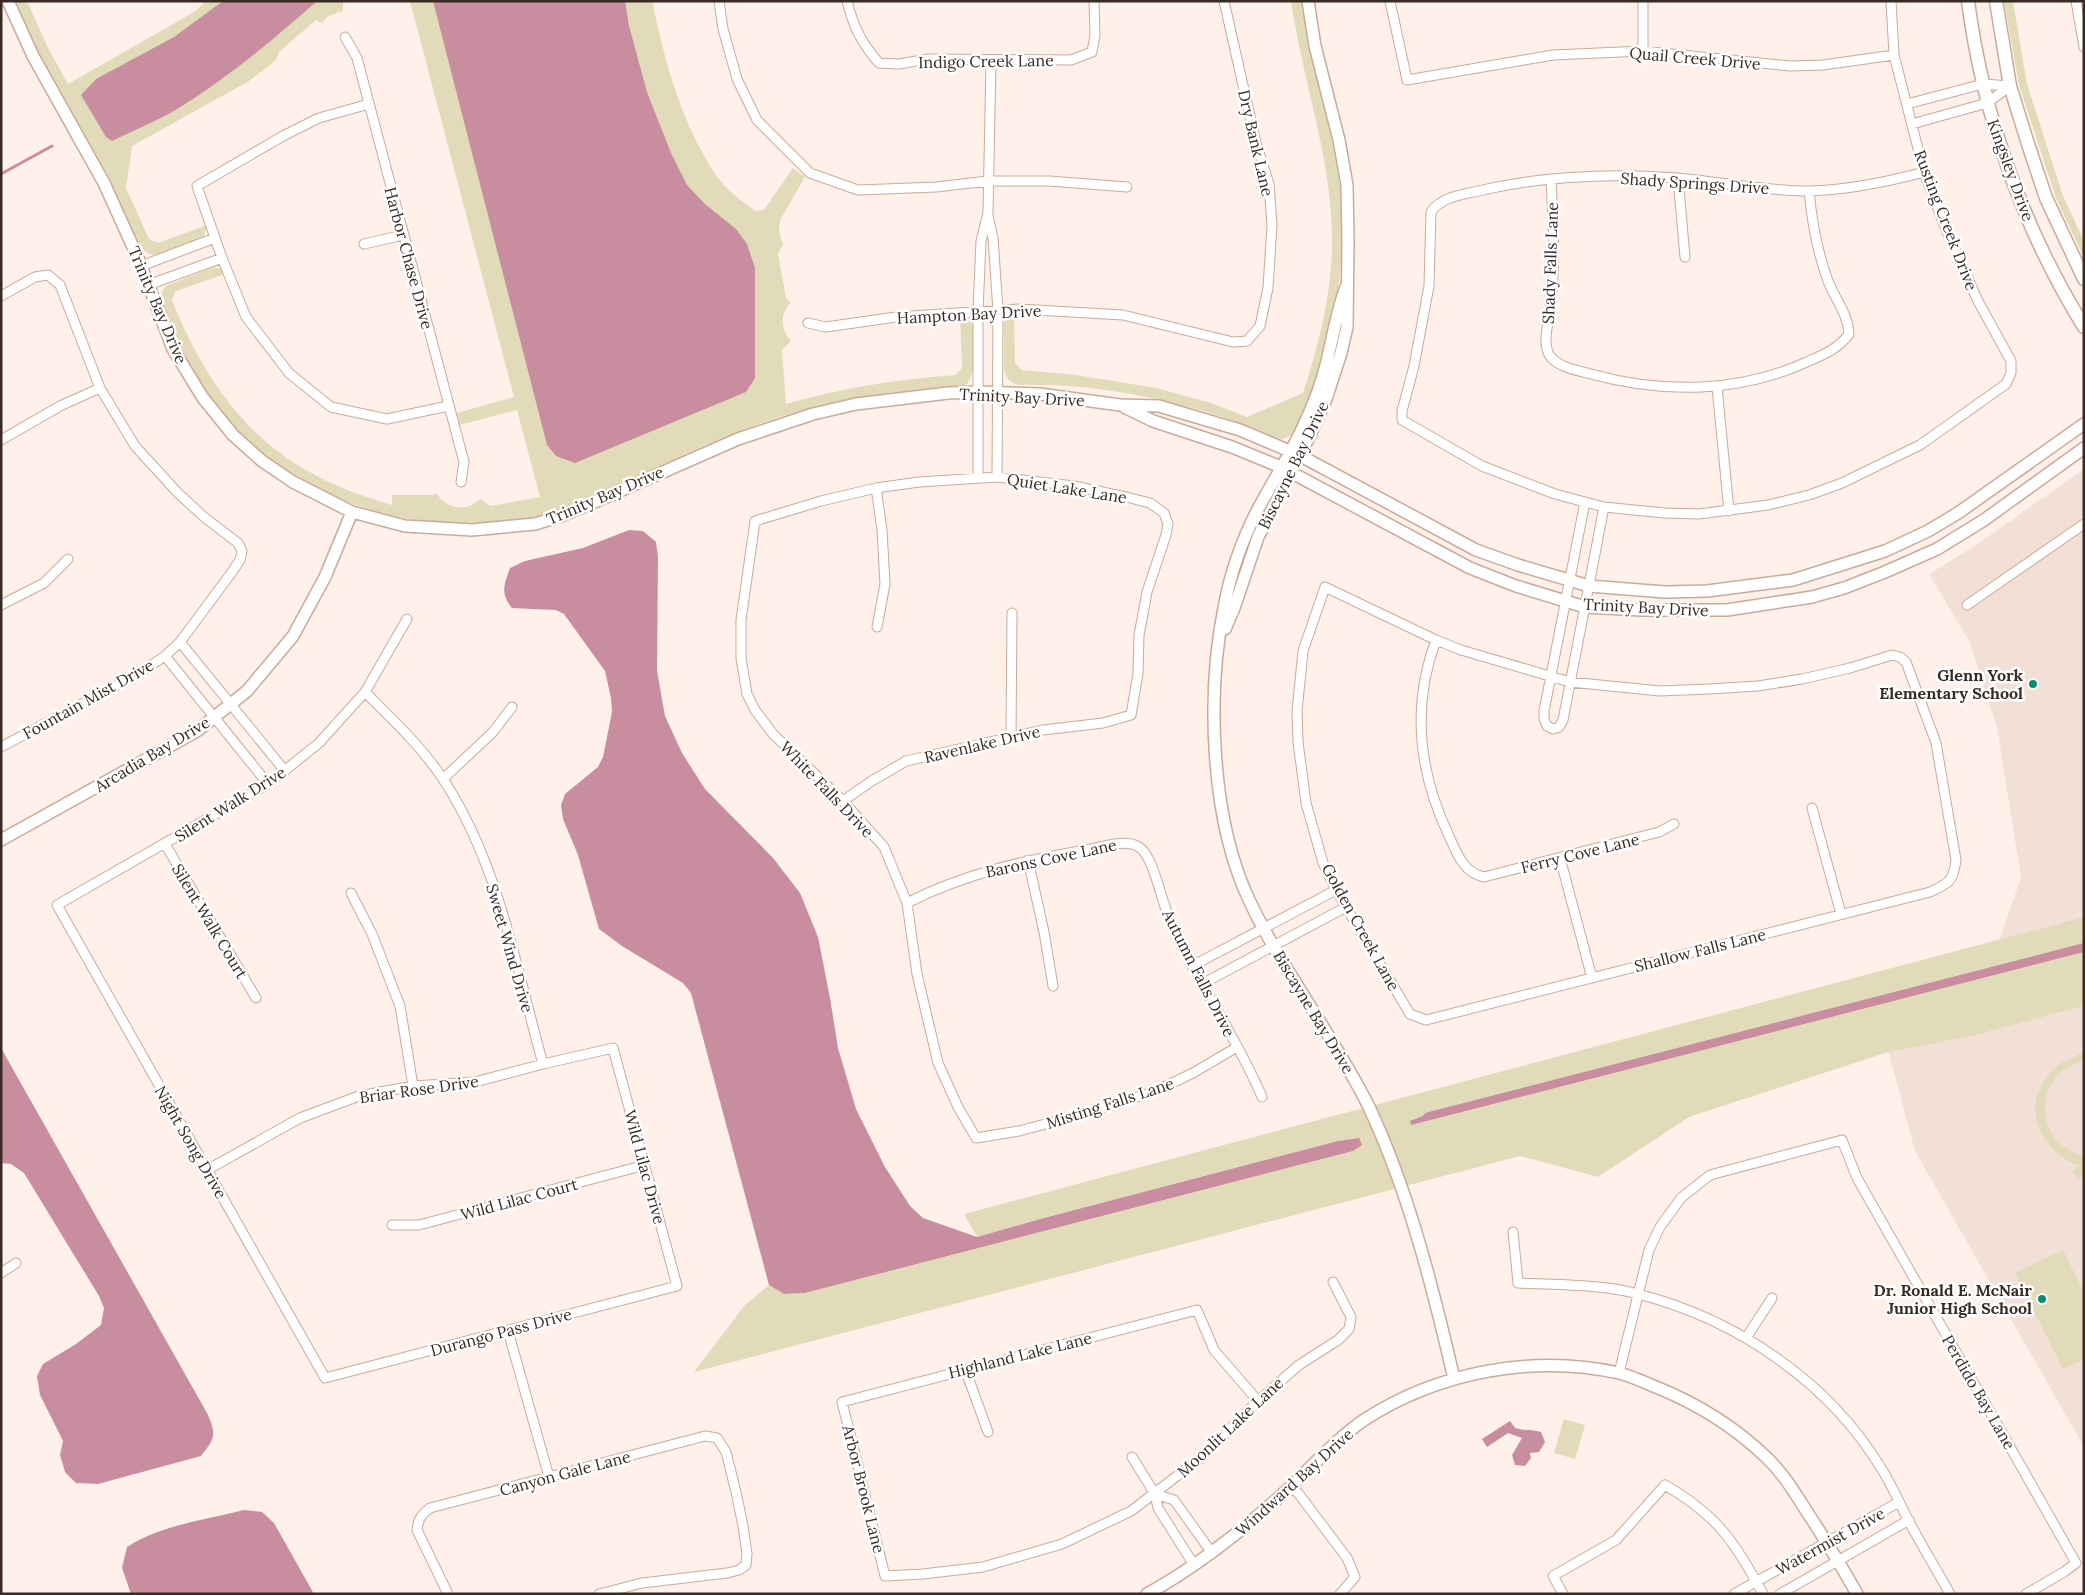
<svg xmlns="http://www.w3.org/2000/svg" width="2085" height="1595" viewBox="0 0 2085 1595" font-family="Lora,serif">
	<style>
		.built { fill: #f2e0d7 }
		.green { fill: #e1dbb9 }
		.water { fill: #c88e9f }
		.lines { fill: none; stroke-linecap: round; stroke-linejoin: round }
		.stream { stroke: #c88e9f; stroke-width: 3 }
		.minor-casing { stroke: #ccaa98; stroke-width: 11 }
		.tertiary-casing { stroke: #ccaa98; stroke-width: 14 }
		.secondary-casing { stroke: #ccaa98; stroke-width: 15 }
		.minor { stroke: #fff; stroke-width: 9 }
		.tertiary { stroke: #fff; stroke-width: 11 }
		.secondary { stroke: #fff; stroke-width: 12 }
		.poi-dot { fill: #078d74; stroke: #fff; stroke-width: 2 }
		.labels { text-anchor: middle; dominant-baseline: central; stroke-width: 5; stroke-linejoin: round; paint-order: stroke }
		.street-label { font-size: 16px; fill: #382b23; stroke: #fff }
		.poi-label { font-size: 16px; font-weight: bold; fill: #382b23; stroke: #fff; text-anchor: end }
	</style>
	<rect width="100%" height="100%" fill="#fff0e9"/>
	<path class="built" d="M2084,469V917L1999,940L2021,878L1997,727L1969,641L1929,574L1976,545Z
		M2084,1006V1447L1915,1151L1888,1050L1976,1035Z"/>
	<path class="green" d="M14,1H27L48,48L68,84L194,12L206,1H343V11L328,16L322,23L316,20L280,51L275,61L249,81L132,146L126,188L149,239L158,243L207,225L204,236L200,239L157,255C149,255 145,252 140,246L107,174L33,43Z
		M410,1H652C665,62 681,123 716,175C726,190 742,201 755,211L764,210L793,168L805,177L780,220L779,232L783,244L778,254L786,298L791,302C780,315 780,327 791,341L782,350L786,404C843,388 898,379 956,375L962,368L960,316C968,317 971,319 973,326V371L968,383L963,386C902,390 844,398 786,415C727,433 671,461 615,486C594,495 572,507 550,513C529,520 506,521 484,523C391,529 296,493 232,425C224,416 216,405 209,395C192,374 164,325 161,298C160,293 163,290 166,286L213,267L222,269L225,274L176,291L172,300C201,373 245,440 317,476C341,489 366,497 392,505V495H433L436,493C447,509 466,513 480,499L490,506L540,497L517,410L460,425L457,413L514,397Z
		M1291,1H1302C1309,53 1324,103 1335,153C1349,222 1342,305 1319,371C1313,390 1304,409 1297,428C1292,435 1288,439 1279,439C1262,433 1245,425 1229,419C1162,397 1088,383 1018,385C1009,382 1006,378 1004,370V321L1014,313L1015,363L1022,370L1076,375L1156,388L1211,403L1247,417L1303,393C1318,347 1330,301 1332,252C1335,167 1303,84 1291,1Z
		M2004,1H2013L2027,84L2063,196L2084,241V258L2056,198L2019,85Z
		M2084,917V1006L1976,1035L1888,1052L1689,1117L1598,1177L1520,1156L694,1372L745,1305L769,1285L784,1294L805,1293L1353,1151L1359,1138L1338,1141L1044,1218L977,1237L964,1214Z
		M2084,1052V1060C2076,1064 2066,1067 2060,1073C2041,1090 2040,1122 2057,1141C2064,1148 2074,1153 2084,1156V1176L2077,1180L2072,1171L2080,1166C2038,1151 2018,1104 2054,1069C2062,1061 2073,1057 2084,1052Z
		M2063,1250L2084,1292V1359L2063,1369L2015,1273Z
		M1564,1419L1585,1425L1575,1459L1554,1453Z"/>
	<path class="water" d="M223,1H317C273,40 224,81 174,111C154,122 132,131 112,141L106,137L81,95L96,79L174,37Z
		M433,1H625L629,26L647,92L671,153L687,185L705,204L736,229L747,244L755,268V378L746,392L575,463L556,456L547,445Z
		M629,530L643,531L656,542L658,557L657,671L665,716L682,753L705,789L773,858L800,893L818,937L830,998L838,1048L856,1109L885,1167L910,1206L923,1218L977,1237L1044,1218L1338,1141L1359,1138L1362,1145L1353,1151L805,1293L784,1294L769,1285L691,993L683,983L622,946L599,929L578,855L563,819L561,805L565,794L598,767L603,757L612,712L611,698L605,671L564,614L556,610L512,608C500,594 504,585 510,568L525,561L583,548Z
		M2084,943V952L1411,1125L1410,1121L1423,1116L1425,1113Z
		M1,1048L207,1413C217,1435 215,1438 201,1456L98,1484L76,1483L65,1472L60,1455L63,1441L40,1395L37,1376L43,1364L76,1344L101,1325L104,1308L99,1296L24,1173L11,1164L1,1163Z
		M1510,1421L1515,1428C1524,1431 1532,1429 1541,1432L1545,1442L1539,1452L1530,1453L1531,1458L1525,1466L1515,1465L1512,1455L1522,1438L1508,1433L1487,1447L1482,1439Z
		M244,1510L262,1512L274,1523L314,1594H131L122,1568L127,1547C161,1525 205,1520 244,1510Z"/>
	<g class="lines">
		<path class="stream" d="M1,174L52,146"/>
		<g class="minor-casing">
			<path id="minor" d="M719,1L723,29L737,79L757,120L810,173L858,190L936,187L988,181H1049L1127,187
				M847,1C853,26 862,44 879,63L899,64L928,59L1071,60L1092,52L1095,35L1094,1
				M1390,1L1407,80L1553,55L1643,51L1790,66L1823,65L1894,55
				M1643,1V51
				M1891,1L1894,55L1924,172L1947,232L1978,301L2011,361V373L2006,384L1920,445L1842,483L1809,495L1768,505L1699,514L1664,513L1604,507L1555,494L1482,466L1402,420V411L1414,366L1429,286L1431,212C1441,197 1461,195 1478,191C1542,176 1611,173 1677,178C1721,182 1765,191 1809,191C1848,190 1887,182 1924,172
				M2076,1L2084,47
				M345,37L357,58L464,462L461,482
				M369,104L319,118L283,136L197,186L222,258L246,317L289,373L331,407L387,419L448,406
				M1907,104L1983,84L2010,86
				M1912,124L1987,103L2010,86
				M1678,178L1685,257
				M1551,179C1553,223 1556,268 1550,312C1548,325 1542,344 1550,356C1559,368 1577,370 1591,374C1664,394 1740,393 1809,361C1825,354 1839,348 1849,334C1848,314 1835,299 1828,281C1817,251 1812,223 1809,191
				M988,216L993,238L998,311L997,477
				M364,244L403,235
				M141,266L215,238
				M148,285L222,258
				M1,296L35,277L48,275L60,285L100,388L135,446L177,492L204,517L238,543L242,551L240,560L232,572L180,642L165,656L136,675L1,747
				M808,323L826,327L896,317L1019,309L1123,315L1233,342L1247,341L1260,326L1268,288L1272,225L1269,184L1256,143L1224,1
				M1717,387L1729,511
				M1,440L60,406L100,388
				M978,478V311L981,241L988,213L991,60
				M1585,502L1544,711V719L1547,726L1553,729L1559,727L1563,720L1604,507
				M1325,587L1436,640L1461,650L1570,682L1660,691L1709,689L1758,686L1802,679L1850,668L1892,655L1900,657L1906,662L1936,743L1956,860C1953,881 1950,883 1930,892L1426,1020L1410,1014L1336,890L1323,863L1306,803L1298,742L1297,711L1303,651Z
				M1,605L44,583L68,559
				M1967,605L2084,524
				M877,627L885,584L882,530L876,488L821,501L755,521L741,620V658L747,694L755,710L773,734L843,801L884,847L907,903L917,974L938,1063L958,1107L976,1138L1019,1131L1087,1113L1153,1092L1193,1073L1237,1047
				M1436,640C1411,707 1419,773 1449,836C1457,854 1464,873 1484,877L1659,832L1674,824
				M180,642L285,771
				M165,656L268,784
				M365,692C392,719 422,747 443,779C499,864 516,968 543,1064
				M1011,738L1012,613
				M443,779L493,732L512,707
				M843,801L870,782L906,761L1043,730L1103,723L1131,715L1138,673L1139,635L1147,592L1166,535L1168,524L1164,513L1150,503L1126,497L1074,486L997,477L919,482L876,488
				M1812,808L1841,914
				M165,844L256,998
				M1560,858L1592,978
				M1028,860L1044,932L1053,986
				M351,893L372,934L400,1006L413,1086
				M907,903C965,873 1027,860 1091,849C1105,846 1126,839 1139,847C1153,856 1160,895 1167,912C1193,977 1235,1033 1262,1097
				M1192,966L1336,890
				M1202,984L1346,907
				M207,1170L300,1118L359,1096L413,1086L475,1082L543,1064L613,1048L677,1286L325,1378L57,905L268,784L319,743L365,692L407,619
				M392,1225H419L645,1165
				M1513,1232L1518,1283C1555,1285 1602,1284 1638,1294C1736,1319 1828,1381 1881,1468C1891,1484 1899,1501 1907,1518C1921,1544 1936,1569 1950,1594
				M1,1273L16,1263
				M508,1331L549,1477
				M1746,1338L1772,1298
				M965,1369L988,1432
				M1619,1373L1649,1250L1660,1227L1681,1198L1710,1175L1842,1140L1857,1178L2076,1563L2064,1572L2026,1594
				M1258,1401L1214,1350L1197,1310L842,1402L885,1576L923,1574L983,1567L1062,1544L1131,1511L1202,1457L1258,1401L1299,1365L1338,1340L1349,1329L1351,1317L1333,1282
				M1132,1457L1155,1494L1158,1508L1194,1565
				M1290,1487L1298,1493L1347,1558L1355,1577L1340,1594
				M1155,1494L1174,1500L1212,1553
				M448,1594L417,1530C418,1519 421,1515 430,1508L705,1436L717,1438L726,1452L736,1492L743,1526L747,1554L746,1565L739,1570L727,1573L642,1583L599,1594
				M1563,1594L1553,1576L1616,1540L1665,1485C1717,1515 1735,1542 1763,1594
				M1734,1594L1899,1502
				M1780,1594L1909,1520"/>
		</g>
		<g class="tertiary-casing">
			<path id="tertiary" d="M8,1L33,56L104,183L138,258L173,349L203,398L233,435L262,461L293,482L352,512L405,526L472,530L535,524L561,516L597,501L738,439L813,414L856,404L948,393L979,392L1040,394L1120,405L1159,406L1240,430L1299,455L1476,550L1518,565L1589,586L1665,592L1707,591L1793,580L1885,551L1928,531L1958,513L2084,424
				M1346,287C1337,311 1333,336 1327,361C1322,383 1313,406 1303,427C1290,455 1273,481 1258,509C1242,540 1230,574 1224,608C1206,696 1211,821 1250,902C1284,973 1333,1035 1368,1105C1408,1189 1433,1288 1454,1379
				M1124,407L1153,421L1232,447L1281,467L1470,568L1516,586L1585,607L1641,610H1727L1812,597L1844,588L1885,572L1937,549L1984,520L2084,448
				M1225,629L1234,608L1258,537L1311,433L1326,399L1341,353L1347,327L1348,242L1347,185L1339,140L1315,46L1308,1
				M1,840L197,731L247,691L293,636L325,577L352,512
				M1147,1594C1198,1566 1243,1530 1286,1491C1312,1467 1335,1440 1364,1420C1438,1372 1532,1354 1619,1373C1631,1376 1644,1382 1656,1387C1698,1404 1734,1426 1767,1458C1784,1474 1796,1495 1809,1515C1826,1541 1842,1567 1857,1594"/>
		</g>
		<g class="secondary-casing">
			<path id="secondary" d="M1968,1C1983,116 2023,228 2084,327
				M1996,1L2010,86L2028,144L2046,198L2084,279"/>
		</g>
		<use href="#minor" class="minor"/>
		<use href="#tertiary" class="tertiary"/>
		<use href="#secondary" class="secondary"/>
	</g>
	<g class="poi-dot">
		<circle cx="2033" cy="684" r="5"/>
		<circle cx="2042" cy="1299" r="5"/>
	</g>
	<g class="labels">
		<g class="street-label">
			<text transform="translate(1695 58) rotate(5)">Quail Creek Drive</text>
			<text transform="translate(986 61) rotate(-1)">Indigo Creek Lane</text>
			<text transform="translate(1256 143) rotate(77)">Dry Bank Lane</text>
			<text transform="translate(2011 170) rotate(70)">Kingsley Drive</text>
			<text transform="translate(1695 183) rotate(4)">Shady Springs Drive</text>
			<text transform="translate(1946 220) rotate(69)">Rusting Creek Drive</text>
			<text transform="translate(409 258) rotate(75)">Harbor Chase Drive</text>
			<text transform="translate(1550 263) rotate(-88)">Shady Falls Lane</text>
			<text transform="translate(158 305) rotate(67)">Trinity Bay Drive</text>
			<text transform="translate(969 314) rotate(-3)">Hampton Bay Drive</text>
			<text transform="translate(1022 397) rotate(3)">Trinity Bay Drive</text>
			<text transform="translate(1293 465) rotate(-64)">Biscayne Bay Drive</text>
			<text transform="translate(1067 488) rotate(9)">Quiet Lake Lane</text>
			<text transform="translate(605 495) rotate(-23)">Trinity Bay Drive</text>
			<text transform="translate(1646 607) rotate(3)">Trinity Bay Drive</text>
			<text transform="translate(88 699) rotate(-29)">Fountain Mist Drive</text>
			<text transform="translate(982 744) rotate(-13)">Ravenlake Drive</text>
			<text transform="translate(152 754) rotate(-31)">Arcadia Bay Drive</text>
			<text transform="translate(827 789) rotate(46)">White Falls Drive</text>
			<text transform="translate(230 804) rotate(-32)">Silent Walk Drive</text>
			<text transform="translate(1580 853) rotate(-14)">Ferry Cove Lane</text>
			<text transform="translate(1051 858) rotate(-12)">Barons Cove Lane</text>
			<text transform="translate(210 921) rotate(59)">Silent Walk Court</text>
			<text transform="translate(1361 927) rotate(61)">Golden Creek Lane</text>
			<text transform="translate(510 948) rotate(74)">Sweet Wind Drive</text>
			<text transform="translate(1700 950) rotate(-14)">Shallow Falls Lane</text>
			<text transform="translate(1199 973) rotate(63)">Autumn Falls Drive</text>
			<text transform="translate(1314 1012) rotate(59)">Biscayne Bay Drive</text>
			<text transform="translate(419 1089) rotate(-8)">Briar Rose Drive</text>
			<text transform="translate(1110 1103) rotate(-18)">Misting Falls Lane</text>
			<text transform="translate(191 1142) rotate(60)">Night Song Drive</text>
			<text transform="translate(645 1167) rotate(75)">Wild Lilac Drive</text>
			<text transform="translate(519 1199) rotate(-15)">Wild Lilac Court</text>
			<text transform="translate(501 1332) rotate(-15)">Durango Pass Drive</text>
			<text transform="translate(1020 1355) rotate(-14)">Highland Lake Lane</text>
			<text transform="translate(1979 1392) rotate(60)">Perdido Bay Lane</text>
			<text transform="translate(1230 1427) rotate(-43)">Moonlit Lake Lane</text>
			<text transform="translate(565 1473) rotate(-15)">Canyon Gale Lane</text>
			<text transform="translate(1294 1482) rotate(-42)">Windward Bay Drive</text>
			<text transform="translate(864 1489) rotate(76)">Arbor Brook Lane</text>
			<text transform="translate(1830 1541) rotate(-29)">Watermist Drive</text>
		</g>
		<g class="poi-label">
			<text x="2023" y="675">Glenn York<tspan x="2023" dy="18">Elementary School</tspan></text>
			<text x="2032" y="1290">Dr. Ronald E. McNair<tspan x="2032" dy="18">Junior High School</tspan></text>
		</g>
	</g>
	<rect width="2085" height="1595" fill="none" stroke="#382b23" stroke-width="5"/>
</svg>
